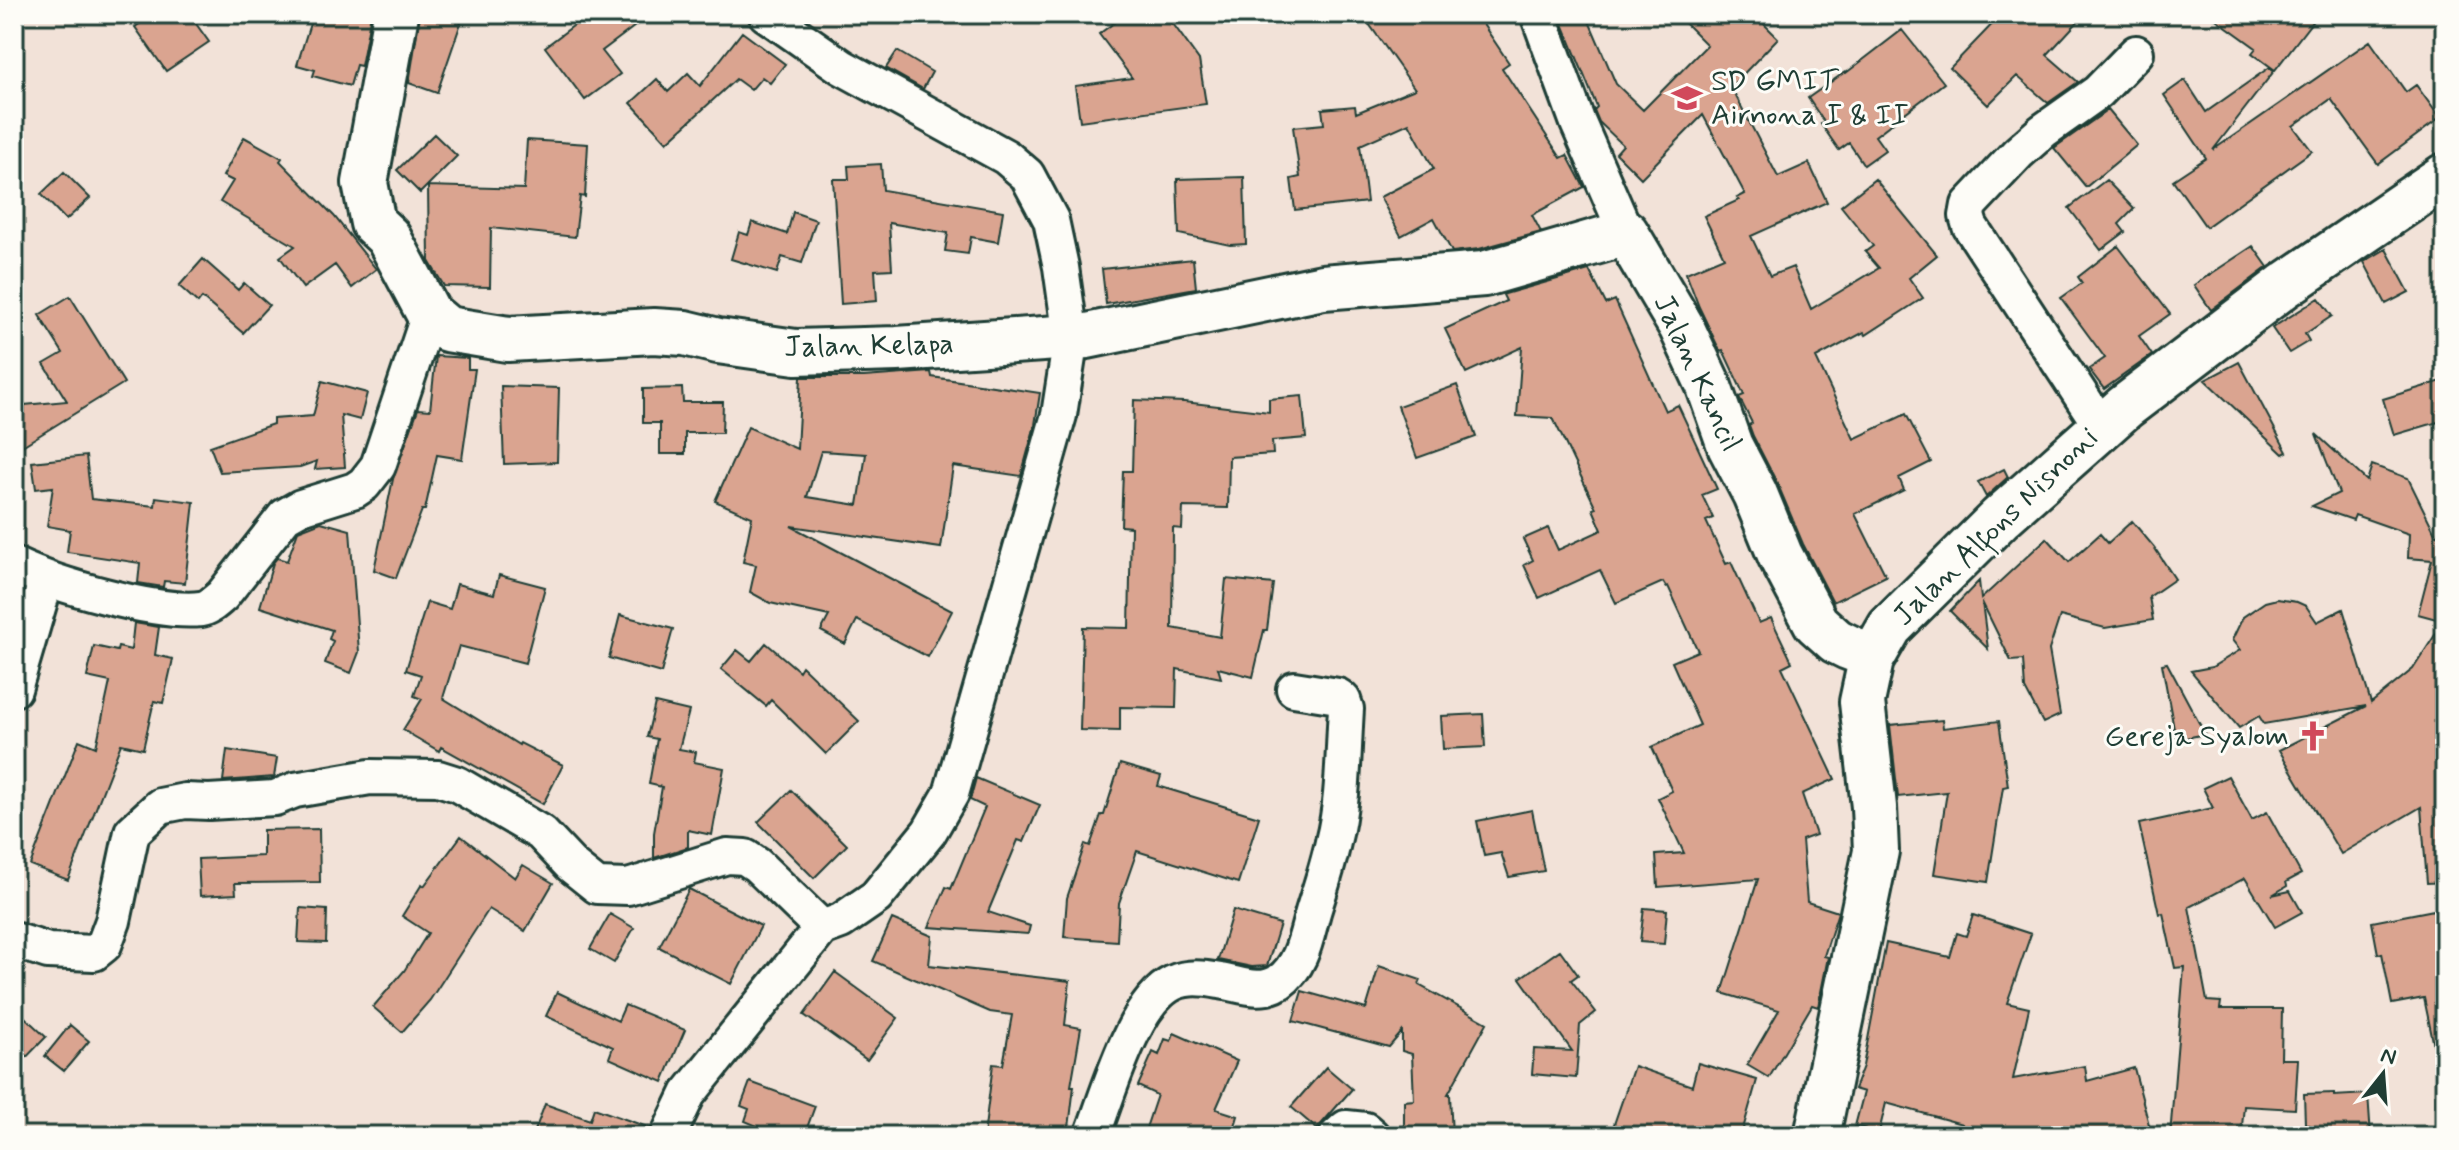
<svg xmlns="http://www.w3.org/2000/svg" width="2459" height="1150" viewBox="0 0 2459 1150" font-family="Mynerve,sans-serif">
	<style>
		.building { fill: #daa490; stroke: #1f3d34; stroke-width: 2; fill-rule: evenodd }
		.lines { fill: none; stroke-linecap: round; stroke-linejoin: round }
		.street-casing { stroke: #1f3d34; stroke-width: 40 }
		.secondary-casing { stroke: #1f3d34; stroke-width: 50 }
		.street { stroke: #fdfcf7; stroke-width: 34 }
		.secondary { stroke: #fdfcf7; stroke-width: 44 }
		.labels { text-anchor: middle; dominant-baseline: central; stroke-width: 6; stroke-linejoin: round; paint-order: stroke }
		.poi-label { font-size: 30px; fill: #1f3d34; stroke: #fdfcf7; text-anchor: start }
		.street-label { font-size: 30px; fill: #1f3d34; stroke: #fdfcf7 }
	</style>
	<rect width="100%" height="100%" fill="#f2e2d8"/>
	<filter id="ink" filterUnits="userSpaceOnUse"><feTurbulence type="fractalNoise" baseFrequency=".0125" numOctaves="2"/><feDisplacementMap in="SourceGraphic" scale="16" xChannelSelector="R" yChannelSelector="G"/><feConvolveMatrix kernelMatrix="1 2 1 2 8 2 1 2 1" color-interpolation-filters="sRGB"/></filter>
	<g filter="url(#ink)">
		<path class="building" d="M154,14H189L209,42L166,71L135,27Z
			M313,14H371L361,66L356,65L350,86L313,76L315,70L297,65Z
			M420,14H464L437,93L409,83Z
			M589,14H651L602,51L620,74L585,100L545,47Z
			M1126,14H1166L1199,60L1206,104L1080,121L1075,86L1132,78L1099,34Z
			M1362,14H1476L1509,63L1502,68L1561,158L1567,155L1584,187L1532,215L1541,232L1479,249L1452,252L1434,218L1401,236L1380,197L1434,169L1409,123L1360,145L1367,202L1295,210L1291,179L1300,177L1293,127L1324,124L1322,109L1355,106L1356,113L1415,89Z
			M1559,14H1586L1616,84L1643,110L1707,45L1676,14H1754L1778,38L1731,87L1778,177L1809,163L1827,202L1751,236L1770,276L1793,267L1811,309L1879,268L1865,252L1873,246L1841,206L1875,179L1937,255L1909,278L1923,298L1866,335L1864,332L1816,358L1854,439L1906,414L1931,462L1899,478L1904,490L1855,514L1886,576L1833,602L1803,544L1778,485L1753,436L1749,425L1752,423L1739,397L1744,395L1723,350L1720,351L1699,307L1686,273L1724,257L1704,216L1739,200L1737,198L1745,194L1703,115L1641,178L1616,153L1623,145L1599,122L1594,110L1597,107Z
			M2002,14H2085L2047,55L2078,82L2048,103L2017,76L1988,105L1950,68Z
			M2209,14H2318L2275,70L2252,53L2256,48Z
			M1902,30L1944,83L1875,136L1885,150L1864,165L1849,143L1839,150L1821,124L1824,122L1808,98L1845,72L1846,73Z
			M742,32L785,64L770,83L762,77L751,90L736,79L667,142L631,103L657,79L668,92L688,73L700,86Z
			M2370,41L2406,92L2416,85L2440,118L2378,164L2331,99L2293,126L2312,151L2206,227L2173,180L2206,158L2164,95L2185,80L2206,112L2270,67L2274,71L2213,150Z
			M897,51L932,72L923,89L886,68Z
			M2108,110L2137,145L2086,187L2054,148Z
			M434,134L457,156L420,193L397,170Z
			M244,137L282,158L280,161L334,216L376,269L352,288L335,265L303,288L280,257L295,246L220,202L233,181L223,176Z
			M527,140L588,144L585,197L580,196L575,237L491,228L490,287L444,286L429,261L428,186L524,189Z
			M881,164L883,190L1003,211L998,242L971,237L968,254L945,251L948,233L889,223L892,269L875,270L877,301L841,304L833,179H849L848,166Z
			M64,172L90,198L66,220L41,194Z
			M1244,177L1246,244L1230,245L1179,234L1177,179Z
			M2106,180L2134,209L2119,224L2125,232L2101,250L2069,208Z
			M793,212L816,220L802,263L782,257L777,273L731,259L739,232L748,235L752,222L787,234Z
			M2118,246L2170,314L2139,336L2152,355L2104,389L2089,369L2105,358L2061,298L2082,283L2078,277Z
			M2253,246L2268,267L2211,310L2194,285Z
			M2386,249L2409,292L2386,304L2364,262Z
			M203,259L238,290L244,283L269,305L243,333L202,298L198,303L179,286Z
			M1193,259L1196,288L1106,304L1102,269Z
			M1589,270L1606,304L1615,300L1665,411L1678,405L1699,450L1717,489L1702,495L1713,518L1706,521L1726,564L1731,562L1759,623L1771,618L1792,662L1782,667L1835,779L1802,794L1816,835L1802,840L1807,902L1838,912L1824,956L1828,957L1818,1007L1812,1005L1769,1078L1747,1065L1779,1010L1722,993L1758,879L1658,887L1656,855L1684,853L1658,798L1672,791L1652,747L1700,725L1672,662L1698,651L1668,586L1666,587L1663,582L1616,603L1600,570L1539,598L1524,565L1533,560L1523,539L1548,528L1558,550L1602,530L1593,509L1596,508L1553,418L1517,416L1522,347L1466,373L1445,329L1506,301L1503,295L1505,294Z
			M70,296L124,383L14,451V406L67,401L44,364L63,353L39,315Z
			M2319,298L2332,316L2305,334L2309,341L2289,353L2272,328Z
			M436,356L468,358V369H475L462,459L437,455L425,510H422L396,578L374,570L393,479L418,409L430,410Z
			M2239,362L2287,452L2283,454L2205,380Z
			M931,372L932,377L1040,393L1035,425L1021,476L953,466L941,548L791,526L952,611L928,657L857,620L845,644L821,631L829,616L770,603L750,592L756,565L743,562L752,517L715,501L748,427L797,449L801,377H864ZM821,451L866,454L858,505L807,497Z
			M2445,380V420L2394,435L2383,399Z
			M322,381L367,393L360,420L341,415L345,467L315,469L317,461L300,467L220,472L210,446L273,424V419L313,416Z
			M1457,385L1476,437L1417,458L1398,406Z
			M501,386L559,388L557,462L504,464Z
			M682,388L683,402H723L722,433H685V454H660V423H643V389Z
			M1302,396L1306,438L1272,441L1273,454L1229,457L1228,508L1183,507L1182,529L1173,528L1172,628L1220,637L1226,579L1273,584L1267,630H1264L1253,677L1218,668L1221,678L1177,669L1176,708L1120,707V731L1080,730L1083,627L1129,628L1131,527L1121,526L1123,471H1132L1134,400L1184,402L1269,412V399Z
			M2316,434L2367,481L2372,465L2408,478L2436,535H2445V882L2427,883L2421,807L2341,854L2279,750L2366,706L2264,724L2259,716L2239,728L2191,671L2212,667L2240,650L2232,640L2243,617L2265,602L2277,599L2297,602L2306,606L2317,622L2343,609L2371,703L2413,669L2444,621L2418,614L2432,560L2408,558L2409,534L2355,515L2353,520L2312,506L2339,493Z
			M86,456L91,499L155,506L156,497L194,502L185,583L164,581L163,587L138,583L140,563L67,552L70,530L47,526L53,487L36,489L32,462Z
			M2004,469L2008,477L1986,497L1978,482Z
			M2132,521L2154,547L2175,579L2149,597L2153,620L2105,628L2060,616L2049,650L2060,715L2043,723L2025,689L2023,660L2011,661L1982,602L1988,649L1950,611L1979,581L1981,599L2047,538L2069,562L2100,534L2108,543Z
			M321,522L350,530L359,652L351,673L325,663L333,641L329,639L332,630L260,607L273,563L277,558L287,561L298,531Z
			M499,575L545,587L525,663L459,646L443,698L519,745L520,743L563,765L543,804L441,747L439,751L403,730L422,699L414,696L421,675L406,670L427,602L450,609L457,584L494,594Z
			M620,615L673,629L661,673L609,658Z
			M134,623L159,627L155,655L173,659L163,703L154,701L143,749L121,744L68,880L30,865L79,740L96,747L110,682L87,677L94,646L117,651L118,647L131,650Z
			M766,643L799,671L802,666L859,721L826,754L771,700L766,706L721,669L737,650L751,661Z
			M2167,663L2205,734L2176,740L2162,664Z
			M655,703L689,711L679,749L696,752L694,762L724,768L712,835L688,830V847L654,858V833L662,787L649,784L657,739L647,737Z
			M1483,714L1485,747L1443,749L1441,716Z
			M1942,720L1943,728L1999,721L2008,786L2003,787L1988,882L1934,874L1947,792L1898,797L1890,725Z
			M227,750L277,758L274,777L223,781Z
			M1120,764L1161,776L1158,786L1259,817L1238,883L1137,851L1119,903L1117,941L1064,937L1067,898L1085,844L1090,846L1101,815H1104Z
			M2228,776L2252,820L2267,812L2301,874L2286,882L2287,886L2272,895L2290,891L2302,912L2275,927L2245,878L2189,907L2207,1001L2221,1002L2220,1009H2282L2281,1059H2298L2295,1109L2244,1106L2241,1136H2170L2184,967L2175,968L2163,913L2159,914L2139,824L2213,808L2203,788Z
			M976,778L1040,805L1024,842L1018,840L988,912L1030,926L1028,934L929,927L946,887L951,889L985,807L970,800Z
			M791,790L847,845L814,878L758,822Z
			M1532,810L1544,871L1509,877L1501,853L1484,856L1477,821Z
			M319,829L320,882L235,883L236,894L200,896L198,859L263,856V830Z
			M461,836L515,878L523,865L553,883L525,931L489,909L430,1000L402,1032L373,1007L404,971L428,933L402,916L422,884L424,886Z
			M689,889L761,926L731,984L659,947Z
			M300,908L327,910L326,943L298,942Z
			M1644,908L1667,910L1664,944L1640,942Z
			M2439,909L2445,939L2438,942L2445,976V1044L2434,1046L2424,998L2392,1004L2382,953L2378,954L2372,922Z
			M1233,910L1280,924L1267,966L1252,967L1218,960Z
			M610,914L634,928L614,963L590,949Z
			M1973,915L2031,934L2007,1003L2029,1008L2013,1079L2085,1066L2087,1081L2134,1068L2152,1136H1960L1962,1124L1886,1103L1879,1132L1855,1126L1864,1092L1854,1089L1863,1066L1886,943L1950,957L1957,933L1966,936Z
			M892,919L932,936L929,965L1070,981L1065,1025L1081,1028L1071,1086H1074L1068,1136H984L993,1064L1003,1065L1012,1015L990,1012L873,961Z
			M1560,950L1578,975L1571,980L1596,1012L1580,1025L1576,1078L1532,1074L1534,1049L1572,1051L1520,978Z
			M1379,966L1421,980L1419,985L1487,1023L1448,1094H1450L1452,1136H1417V1129L1404,1130V1101L1414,1100L1412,1054L1402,1051V1032L1389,1047L1293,1021L1302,991L1366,1009Z
			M835,972L898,1018L867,1060L804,1015Z
			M557,992L618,1021L625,1005L685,1030L663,1082L609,1058L613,1047L546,1016Z
			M14,1007L46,1037L14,1070Z
			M70,1025L89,1041L64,1071L45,1056Z
			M1174,1033L1237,1061L1216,1109L1238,1116L1232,1136H1160L1145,1131L1157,1095L1138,1086L1153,1052L1159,1055L1165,1039L1171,1041Z
			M1698,1063L1757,1080L1741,1136H1610L1634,1066L1692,1086Z
			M1326,1067L1352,1089L1317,1129L1291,1107Z
			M750,1082L815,1106L804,1136H759L762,1128L745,1121L749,1109L741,1106Z
			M2334,1093V1096L2368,1094L2371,1136H2309L2308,1124H2305L2304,1094Z
			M545,1104L590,1120L594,1108L650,1128L648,1136H533Z"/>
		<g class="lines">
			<g class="street-casing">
				<path id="street" d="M1538,14L1578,123L1626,233
					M2101,426L1970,226L1967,216L1969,205L2018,153L2043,131L2098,92L2136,53
					M14,565C56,585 156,614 201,609C209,608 216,601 222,596L285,516L301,507L355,490L364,484L378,466L429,314
					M14,689L46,580
					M14,940L48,951L94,953L104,945L113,921L132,832L160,806L185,801L209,802L275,798L295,790L370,777L438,778L457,784L541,833L572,866L597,886L628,887L727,856L745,857L757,865L822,928
					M668,1136L688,1094L822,928L841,921L876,897L929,832L951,794L1059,415L1071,338L1061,267L1051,220L1027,175L1006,157L842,67L766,14
					M1092,1136C1108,1095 1133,1002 1173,983C1188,976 1204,978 1220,981C1240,984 1260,994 1279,982C1302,966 1306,937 1313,912C1320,889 1328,866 1333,842C1344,799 1343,753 1346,709L1343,700L1338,696L1294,689
					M1337,1136L1346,1128L1365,1130L1372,1136"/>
			</g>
			<g class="secondary-casing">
				<path id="secondary" d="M396,14L365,183L373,223L388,237L429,314L447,329L508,339L654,331L685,333L718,341L796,352L897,349L1087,336L1323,287L1484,274L1626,233L1681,326L1708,384L1730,446L1755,494L1780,555L1816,623L1836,641L1848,647L1861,652L1876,650
					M1817,1136L1876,851L1874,807L1862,702L1871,660L1890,627L2000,518L2125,407L2284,286L2445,176"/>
			</g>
			<use href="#street" class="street"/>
			<use href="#secondary" class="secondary"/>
		</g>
	</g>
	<defs>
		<g id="school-bare" transform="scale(2.4)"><path d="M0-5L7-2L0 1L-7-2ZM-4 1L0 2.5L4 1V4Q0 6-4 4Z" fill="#d1495b" stroke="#fdfcf7" stroke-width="2.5" paint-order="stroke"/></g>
		<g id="church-bare" transform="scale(2.4)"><path d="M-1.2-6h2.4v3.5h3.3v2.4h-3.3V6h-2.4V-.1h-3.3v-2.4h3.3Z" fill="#d1495b" stroke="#fdfcf7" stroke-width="2.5" paint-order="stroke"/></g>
	</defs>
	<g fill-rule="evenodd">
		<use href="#school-bare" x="1687" y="98"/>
		<use href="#church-bare" x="2313" y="736"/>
	</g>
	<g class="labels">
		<g class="poi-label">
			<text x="1711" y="81">SD GMIT<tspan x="1711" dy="34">Airnona I &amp; II</tspan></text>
			<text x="2289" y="736" text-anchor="end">Gereja Syalom</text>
		</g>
		<g class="street-label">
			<text transform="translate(869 346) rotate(-1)">Jalan Kelapa</text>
			<text transform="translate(1697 373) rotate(65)">Jalan Kancil</text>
			<text transform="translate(1996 527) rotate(-44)">Jalan Alfons Nisnoni</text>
		</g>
	</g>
	<rect width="2459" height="1150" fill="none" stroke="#fdfcf7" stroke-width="48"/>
	<rect x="24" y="24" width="2411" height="1102" fill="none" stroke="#1f3d34" stroke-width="3" filter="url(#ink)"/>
	<g transform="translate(2383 1074) rotate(17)" stroke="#fdfcf7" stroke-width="6" paint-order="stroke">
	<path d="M0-6L14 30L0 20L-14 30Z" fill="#1f3d34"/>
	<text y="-12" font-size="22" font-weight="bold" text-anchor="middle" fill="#1f3d34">N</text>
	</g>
</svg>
